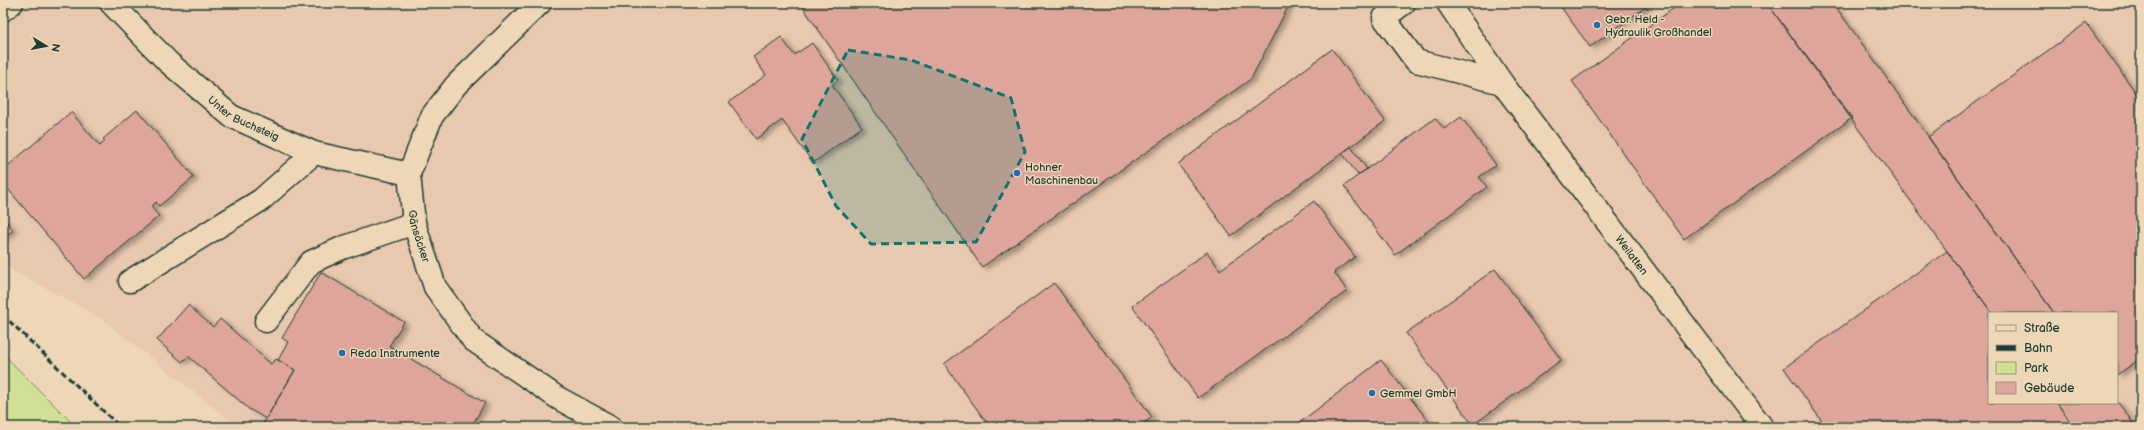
<svg xmlns="http://www.w3.org/2000/svg" width="2144" height="430" viewBox="0 0 2144 430" font-family="'Balsamiq Sans',sans-serif">
	<style>
		.built { fill: #e8c8ae; fill-rule: evenodd }
		.green { fill: #d0e094; stroke: #788e64 }
		.building { fill: #dea59a; stroke: #1f3d34; filter: url(#shadow) }
		.lines { fill: none; stroke-linecap: round; stroke-linejoin: round }
		.minor-casing { stroke: #1f3d34; stroke-width: 25 }
		.minor { stroke: #edd7b6; stroke-width: 22 }
		.rail { stroke: #1f3d34; stroke-width: 3; stroke-dasharray: 6 3; stroke-linecap: butt }
		.marked { fill: #0f766e; fill-opacity: 0.2; stroke: #0f766e; stroke-width: 3; stroke-dasharray: 8 5; stroke-linejoin: round }
		.poi-dot { fill: #1f6fb2; stroke: #edd7b6; stroke-width: 1.5 }
		.labels { text-anchor: middle; dominant-baseline: central; stroke-width: 3; stroke-linejoin: round; paint-order: stroke }
		.poi-label { font-size: 11px; fill: #1f3d34; stroke: #edd7b6; text-anchor: start }
		.street-label { font-size: 11px; fill: #1f3d34; stroke: #edd7b6 }
	</style>
	<defs>
		<filter id="shadow"><feDropShadow dx="4.5" dy="2.5" stdDeviation="2" flood-color="#0004"/></filter>
	</defs>
	<rect width="100%" height="100%" fill="#edd7b6"/>
	<filter id="ink" filterUnits="userSpaceOnUse"><feTurbulence type="fractalNoise" baseFrequency=".025" numOctaves="2"/><feDisplacementMap in="SourceGraphic" scale="8" xChannelSelector="R" yChannelSelector="G"/><feConvolveMatrix kernelMatrix="1 2 1 2 8 2 1 2 1" color-interpolation-filters="sRGB"/></filter>
	<g filter="url(#ink)">
		<path class="built" d="M3,3H2141V427H238L101,318L3,265ZM1989,313H2117V403H1989Z"/>
		<path class="green" d="M3,354L76,427H3Z"/>
		<path class="building" d="M806,3H1290L1251,79L982,267L802,6Z
			M1558,3H1651L1590,47Z
			M1681,3H1767L1852,118L1684,239L1572,81Z
			M1767,3H1833L2054,313H1992Z
			M2086,23L2141,100V358L2117,375V313H2054L1928,137Z
			M781,37L794,55L812,43L838,80L832,85L862,127L813,163L782,120L756,139L729,102L766,75L753,57Z
			M1332,49L1385,121L1231,236L1178,164Z
			M137,110L194,177L159,206L156,202L151,207L159,216L84,279L3,183V170L71,112L100,146L105,141L103,139Z
			M1461,117L1496,165L1479,177L1487,187L1395,255L1344,186L1435,118L1444,129Z
			M1351,147L1367,169L1358,175L1342,153Z
			M1314,201L1355,257L1334,272L1347,291L1198,398L1132,306L1207,252L1220,270Z
			M3,217L13,230L3,239Z
			M1947,251L1992,313H1989V403H2057L2074,427H1826L1784,368Z
			M1495,269L1561,360L1473,425L1406,333Z
			M321,272L404,322L389,346L485,403L471,427H261L295,370L278,360L288,342L282,338Z
			M1054,283L1152,417L1139,427H990L944,364Z
			M188,305L213,327L220,319L271,364L276,359L295,370L266,419L249,409L188,356L182,362L157,340Z
			M1381,360L1433,427H1294Z
			M2117,401L2136,427H2074L2057,403H2117Z"/>
		<g class="lines">
			<g class="minor-casing">
				<g id="minor">
					<path id="s1" d="M111,3L168,62L231,116L314,153L409,174"/>
					<path id="s2" d="M540,3L456,85L432,116L409,174L414,223L435,287L473,340L558,398L611,427"/>
					<path d="M1404,3L1384,18L1416,61L1502,83"/>
					<path id="s3" d="M1448,3L1502,83L1762,427"/>
					<path d="M3,10L12,3"/>
					<path d="M130,281L261,200L314,153"/>
					<path d="M266,321L311,262L342,248L414,223"/>
				</g>
			</g>
			<use href="#minor" class="minor"/>
			<path class="rail" d="M3,315L120,427"/>
		</g>
	</g>
	<path class="marked" d="M848,50L911,60L1011,98L1025,152L976,242L871,244L836,206L802,139Z"/>
	<g class="poi-dot">
		<circle cx="1597" cy="25" r="4"/>
		<circle cx="1017" cy="173" r="4"/>
		<circle cx="342" cy="353" r="4"/>
		<circle cx="1372" cy="393" r="4"/>
	</g>
	<g class="labels">
		<g class="poi-label">
			<text x="1605" y="19">Gebr. Held -<tspan x="1605" dy="13">Hydraulik Großhandel</tspan></text>
			<text x="1025" y="167">Hohner<tspan x="1025" dy="13">Maschinenbau</tspan></text>
			<text x="350" y="353">Reda Instrumente</text>
			<text x="1380" y="393">Gemmel GmbH</text>
		</g>
		<g class="street-label">
			<text stroke="none"><textPath href="#s1" startOffset="177">Unter Buchsteig</textPath></text>
			<text stroke="none"><textPath href="#s2" startOffset="282">Gänsäcker</textPath></text>
			<text stroke="none"><textPath href="#s3" startOffset="312">Weilatten</textPath></text>
		</g>
	</g>
	<rect width="2144" height="430" fill="none" stroke="#edd7b6" stroke-width="16"/>
	<rect x="8" y="8" width="2128" height="414" fill="none" stroke="#1f3d34" stroke-width="1.5" filter="url(#ink)"/>
	<rect x="1988" y="312" width="130" height="92" fill="#edd7b6" stroke="#9b9982"/>
	<rect x="1996" y="325" width="20" height="6" fill="#edd7b6" stroke="#9b9982"/>
	<text x="2024" y="332" font-size="12" fill="#1f3d34">Straße</text>
	<rect x="1996" y="345" width="20" height="6" fill="#1f3d34" stroke="#9b9982"/>
	<text x="2024" y="352" font-size="12" fill="#1f3d34">Bahn</text>
	<rect x="1996" y="362" width="20" height="12" fill="#d0e094" stroke="#9b9982"/>
	<text x="2024" y="372" font-size="12" fill="#1f3d34">Park</text>
	<rect x="1996" y="382" width="20" height="12" fill="#dea59a" stroke="#9b9982"/>
	<text x="2024" y="392" font-size="12" fill="#1f3d34">Gebäude</text>
	<g transform="translate(46 46) rotate(100)" stroke="#edd7b6" stroke-width="3" paint-order="stroke">
	<path d="M0-3L7 15L0 10L-7 15Z" fill="#1f3d34"/>
	<text y="-6" font-size="11" font-weight="bold" text-anchor="middle" fill="#1f3d34">N</text>
	</g>
</svg>
